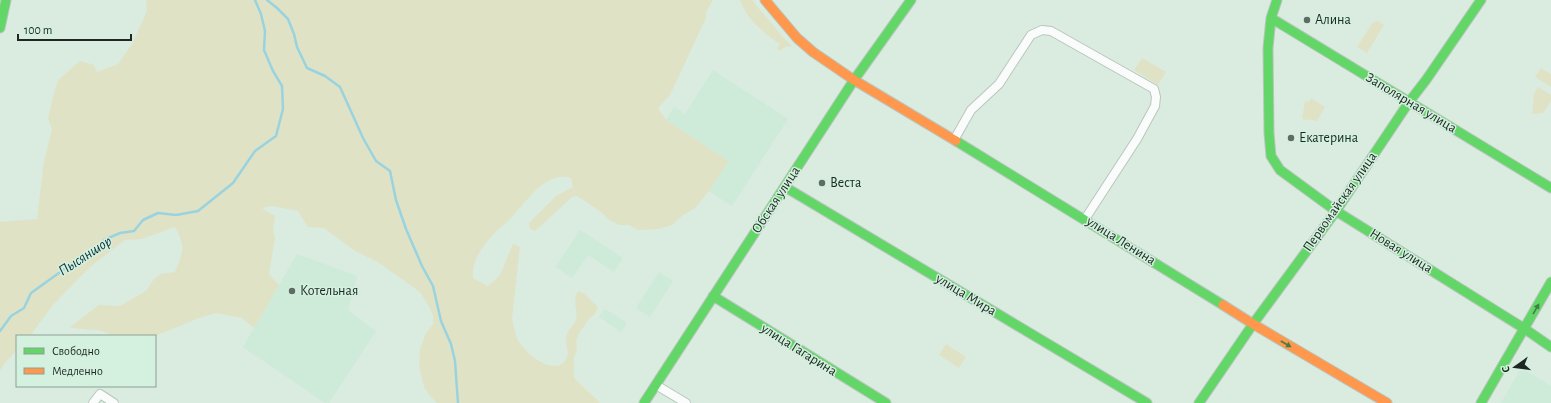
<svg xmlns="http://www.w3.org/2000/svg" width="1551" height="403" viewBox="0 0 1551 403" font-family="'Alegreya Sans',sans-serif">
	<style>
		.built { fill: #ceead8 }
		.green { fill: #e0e2c6 }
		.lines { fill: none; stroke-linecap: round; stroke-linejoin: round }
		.stream { stroke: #98d3df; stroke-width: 2.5 }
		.street-casing { stroke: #b9c6be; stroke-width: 10 }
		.fast-casing { stroke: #b9c6be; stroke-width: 11 }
		.slow-casing { stroke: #b9c6be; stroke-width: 11 }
		.street { stroke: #f9fcfa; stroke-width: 8 }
		.fast { stroke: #63d668; stroke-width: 9 }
		.slow { stroke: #ff974d; stroke-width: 9 }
		.oneway { fill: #407f45 }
		.poi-dot { fill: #5f6c64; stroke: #d4f1df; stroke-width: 1.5 }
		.labels { text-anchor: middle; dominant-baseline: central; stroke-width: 3; stroke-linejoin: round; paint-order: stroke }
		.poi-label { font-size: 14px; fill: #1d2822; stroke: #d4f1df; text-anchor: start }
		.street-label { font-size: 14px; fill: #1d2822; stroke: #d4f1df }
		.water-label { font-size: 15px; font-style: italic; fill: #093039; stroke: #d4f1df }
	</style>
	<rect width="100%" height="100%" fill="#daebe0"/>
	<path class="built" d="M713,70L788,119L732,206L709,191L728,161L666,120L674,107L685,114Z
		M580,230L623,258L614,272L588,255L572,278L556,267Z
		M297,254L357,276L348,310L376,331L329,403H325L243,347Z
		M659,272L673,281L650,317L636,308Z
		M605,309L627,323L621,332L599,317Z
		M1521,368L1551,386V403H1501Z"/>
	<path class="green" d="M146,0H713L706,12V18L670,95L658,108L666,120L729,161L709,191L695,208L682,216L672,225L658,229L638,230L629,225H619L609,220L601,212L577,196L572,197L535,231L530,229L529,223L556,196L573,187L571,178C546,170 526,202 511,218C506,224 498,228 493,235C482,246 471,262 473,278L488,286L500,275L513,244L520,247L512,319C514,326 515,334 518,340C524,352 551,375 564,362C566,360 567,356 568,354C567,347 564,338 568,332C570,327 575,325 576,319C579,308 571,304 578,291L585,294L598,307L595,314L589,319L580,332L576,341L577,350L574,358V378L600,403H437L430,396L424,387L419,366L420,349L426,333L433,324V316L430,308L420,292L378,262L355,251L324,228L308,227L298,211L272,206L262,208L275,216L273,230L275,238L269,274L279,285L254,328L242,318L216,313L199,318L155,336H112C102,327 81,331 70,327L99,305L120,306L146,291L154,279L160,274L175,272C183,252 186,247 175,227L142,239L125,240L95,263L79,278L53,305L30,336H17V350L4,364L0,371V222L37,219L44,161L52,129L48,118L54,93L58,80L80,61L94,65L97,72L118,64L132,44L147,11Z
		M740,0H752L781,35L792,46L785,47L780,51L777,49L780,44C764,33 747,20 740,0Z
		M1378,21L1384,25L1367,53L1357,47L1373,22Z
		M1142,58L1166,72L1158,85L1134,70Z
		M1541,68L1551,74V87L1535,77Z
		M1538,87L1551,95V101L1543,113L1532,114L1534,94Z
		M1311,98L1325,107L1317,121L1302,119L1305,101L1309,102Z
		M946,344L966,357L959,368L939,355Z"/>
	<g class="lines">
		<path class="stream" d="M267,0L277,8L288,19L294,34L297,47L307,68L325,76L340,87L363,138L376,161L390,171L396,200L406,229L422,266L433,286L441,321L451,344L455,361L458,403
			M0,331L11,316L24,308L31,293L77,260L92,253L104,240L120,233L134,231L143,220L158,213L176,215L198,211L233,183L255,151L276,136L283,109L282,86L273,71L264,50L265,31L261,14L255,0"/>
		<g class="street-casing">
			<path id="street" d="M954,140L971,110L999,84L1031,35L1042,30L1051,31L1154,89L1156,97L1155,106L1137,139L1085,219
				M656,385L686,403
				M93,403L100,394L114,403"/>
		</g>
		<g class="fast-casing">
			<path id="fast" d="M1277,0L1271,18L1268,48L1269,133L1271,156L1280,170L1336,211L1525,329L1551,347
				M1271,18L1551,188
				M0,28L6,0
				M956,141L1223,305
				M785,187L1147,403
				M713,296L886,403
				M644,403L854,80L911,0
				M1199,403L1253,324L1336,211L1409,102L1426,80L1481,0
				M1481,403L1551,282"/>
		</g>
		<g class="slow-casing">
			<path id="slow" d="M765,0L797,38L813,52L854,80L956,141
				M1223,305L1253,324L1387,403"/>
		</g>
		<use href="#street" class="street"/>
		<use href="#fast" class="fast"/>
		<use href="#slow" class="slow"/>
	</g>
	<defs><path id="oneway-solid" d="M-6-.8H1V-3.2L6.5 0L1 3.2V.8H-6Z"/></defs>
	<g class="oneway">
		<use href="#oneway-solid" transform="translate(1536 309) rotate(-60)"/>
		<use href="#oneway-solid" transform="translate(1286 344) rotate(30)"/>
	</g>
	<g class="poi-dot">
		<circle cx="1307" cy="20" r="4"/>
		<circle cx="1291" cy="138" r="4"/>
		<circle cx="822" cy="183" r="4"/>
		<circle cx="292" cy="291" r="4"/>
	</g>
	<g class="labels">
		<g class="poi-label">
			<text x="1315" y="20">Алина</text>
			<text x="1299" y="138">Екатерина</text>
			<text x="830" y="183">Веста</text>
			<text x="300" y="291">Котельная</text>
		</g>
		<g class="street-label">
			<text transform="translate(1411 103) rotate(31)">Заполярная улица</text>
			<text transform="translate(776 200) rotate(-57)">Обская улица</text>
			<text transform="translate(1340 202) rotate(-55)">Первомайская улица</text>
			<text transform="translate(1121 241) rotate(32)">улица Ленина</text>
			<text transform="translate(1401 251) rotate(32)">Новая улица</text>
			<text transform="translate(966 295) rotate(31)">улица Мира</text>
			<text transform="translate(799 350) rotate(32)">улица Гагарина</text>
		</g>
		<g class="water-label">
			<text transform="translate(85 256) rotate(-33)">Пысяншор</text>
		</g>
	</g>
	<rect x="16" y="335" width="140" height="52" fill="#d4f1df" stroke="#8ba193"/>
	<rect x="24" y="348" width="20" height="6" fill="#63d668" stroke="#8ba193"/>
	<text x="52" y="355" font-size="12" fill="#1d2822">Свободно</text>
	<rect x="24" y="368" width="20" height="6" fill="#ff974d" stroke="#8ba193"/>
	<text x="52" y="375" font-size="12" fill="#1d2822">Медленно</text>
	<g transform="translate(1515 367) rotate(256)" stroke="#d4f1df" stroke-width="3" paint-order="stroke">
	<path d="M0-3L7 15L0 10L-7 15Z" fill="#1d2822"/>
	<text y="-6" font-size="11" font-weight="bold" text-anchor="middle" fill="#1d2822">С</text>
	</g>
	<path d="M18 34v6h113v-6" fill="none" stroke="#1d2822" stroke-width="2"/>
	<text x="24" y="34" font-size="12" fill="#1d2822" stroke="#d4f1df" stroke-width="3" paint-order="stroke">100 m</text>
</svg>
